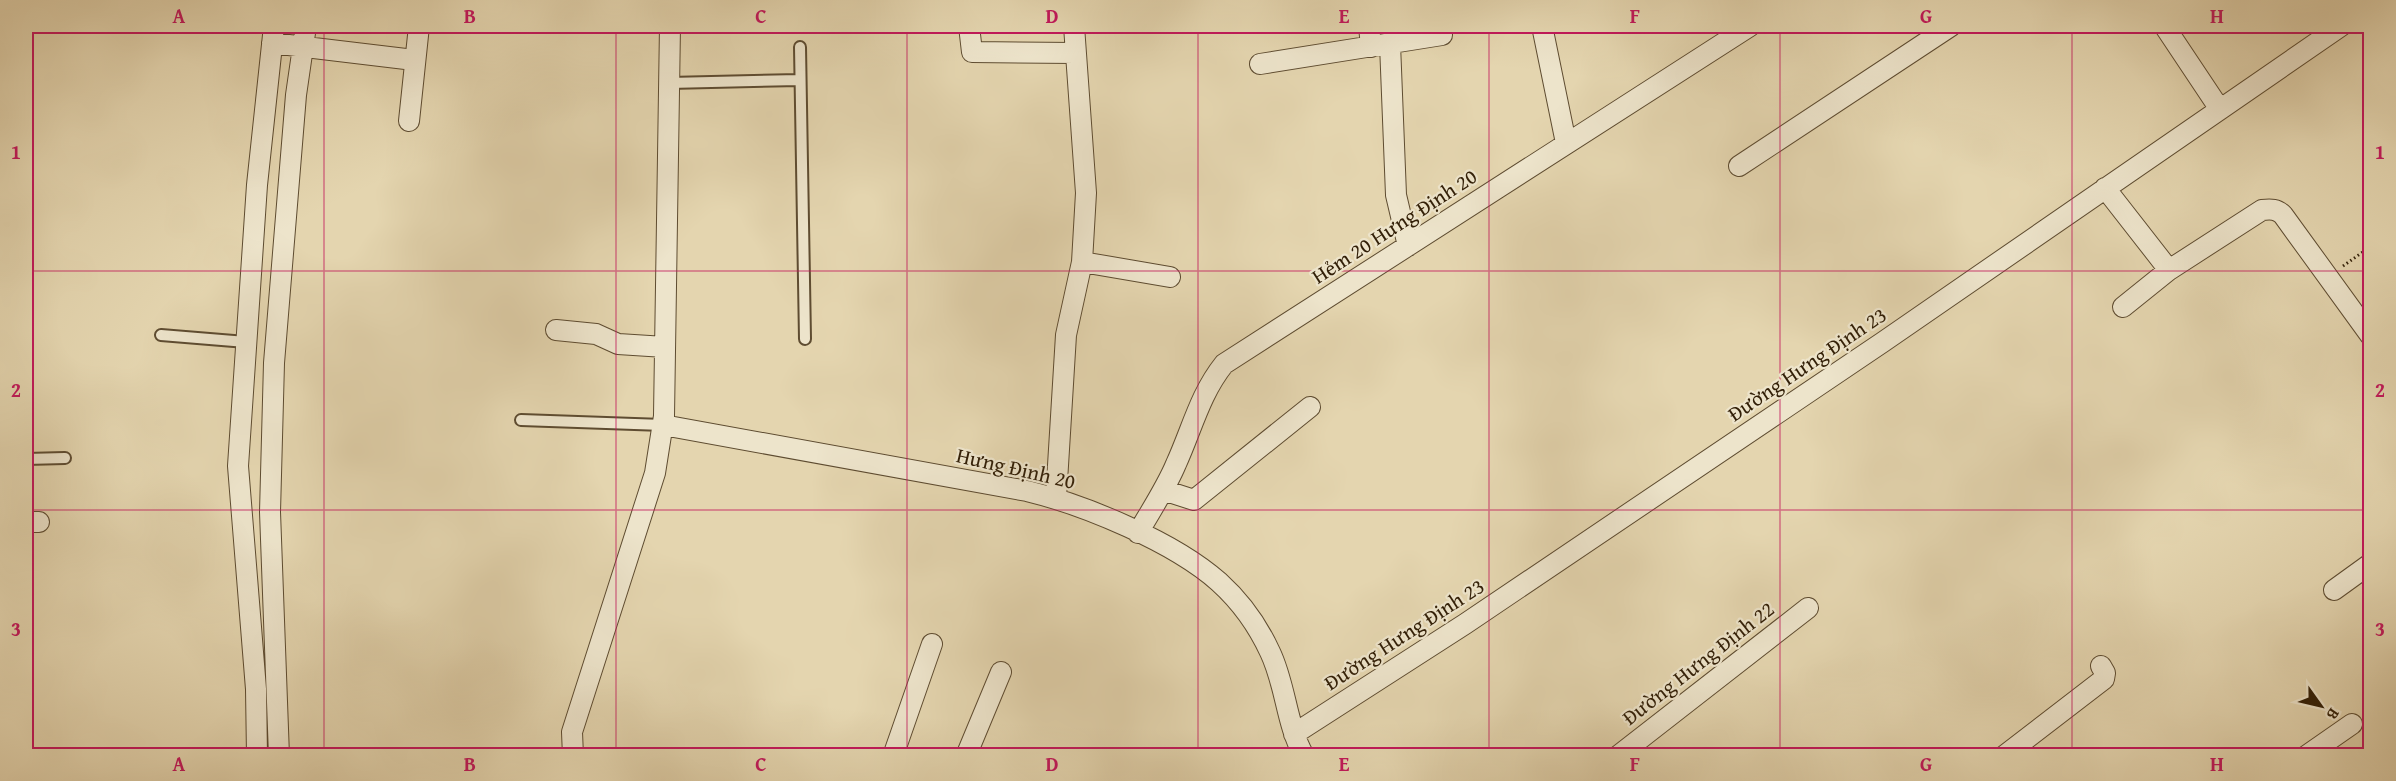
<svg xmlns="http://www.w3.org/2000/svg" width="2396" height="781" viewBox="0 0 2396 781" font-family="'Gentium Book Plus',serif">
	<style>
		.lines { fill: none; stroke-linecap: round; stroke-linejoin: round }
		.service-casing { stroke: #5e4c31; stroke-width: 14 }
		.minor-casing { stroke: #5e4c31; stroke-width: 22 }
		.path { stroke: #321f07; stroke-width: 3; stroke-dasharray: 1.5 3; stroke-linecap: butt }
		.service { stroke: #ede4cb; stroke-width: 10 }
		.minor { stroke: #ede4cb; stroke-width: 20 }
		.grid { fill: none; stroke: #c2185b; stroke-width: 1.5; stroke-opacity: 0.55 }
		.labels { text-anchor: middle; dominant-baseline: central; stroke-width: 4.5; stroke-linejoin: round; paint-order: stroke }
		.street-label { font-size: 21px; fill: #321f07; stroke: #ede4cb }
		.neatline { fill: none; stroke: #c2185b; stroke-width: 2 }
		.grid-label { font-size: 20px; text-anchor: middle; font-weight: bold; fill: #c2185b }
	</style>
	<rect width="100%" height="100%" fill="#e4d5af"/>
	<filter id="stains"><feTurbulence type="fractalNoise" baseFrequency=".00333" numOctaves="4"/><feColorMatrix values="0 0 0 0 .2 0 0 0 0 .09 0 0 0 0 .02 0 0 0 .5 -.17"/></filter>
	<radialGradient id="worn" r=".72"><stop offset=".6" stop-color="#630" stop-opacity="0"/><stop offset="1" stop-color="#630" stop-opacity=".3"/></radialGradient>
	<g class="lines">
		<g class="service-casing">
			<path id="service" d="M800,47L805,339
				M669,83L799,80
				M161,335L246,342
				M521,420L663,425
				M26,459L65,458"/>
		</g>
		<g class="minor-casing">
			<path id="minor" d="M969,26L972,52L1075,53
				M1369,26L1371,47
				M1542,26L1566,143
				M2165,27L2219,108
				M272,43L414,60
				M1390,44L1396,195L1408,246
				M1260,64L1442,35L1440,26
				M409,121L419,26
				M1739,166L1951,26
				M2105,188L2169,270
				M1082,262L1170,277
				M2123,307L2169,270L2262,210C2271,209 2277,209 2283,215L2370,335
				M556,330L596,334L618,344L665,347
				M663,425L1027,491C1085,505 1174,542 1219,582C1240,601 1258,626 1270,652C1286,685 1286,724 1304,756
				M1163,490L1194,500L1310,407
				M1056,498L1066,335L1082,262L1086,193L1074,26
				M26,522H39
				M1138,533C1151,510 1166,488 1176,464C1192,429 1200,394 1224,364L1750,26
				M2334,590L2370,564
				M1294,734L1465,624L1883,342L2341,26
				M257,756L256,689L238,466L257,185L274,26
				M279,756L270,512L274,363L296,95L306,26
				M573,756L572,732L655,473L664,416L670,26
				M893,756L932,644
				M966,756L1001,672
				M1618,756L1808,608
				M2004,756L2104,679L2105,673L2101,666
				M2306,756L2352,724"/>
		</g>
		<path class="path" d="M2343,266L2370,247"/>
		<use href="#service" class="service"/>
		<use href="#minor" class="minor"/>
	</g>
	<path class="grid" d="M324,26V756M616,26V756M907,26V756M1198,26V756M1489,26V756M1780,26V756M2072,26V756M26,271H2370M26,510H2370"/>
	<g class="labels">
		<g class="street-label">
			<text transform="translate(1394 226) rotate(-33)">Hẻm 20 Hưng Định 20</text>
			<text transform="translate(1807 364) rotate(-34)">Đường Hưng Định 23</text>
			<text transform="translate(1016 468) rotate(13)">Hưng Định 20</text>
			<text transform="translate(1404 634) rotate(-33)">Đường Hưng Định 23</text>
			<text transform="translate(1698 663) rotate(-38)">Đường Hưng Định 22</text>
		</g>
	</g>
	<rect width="2396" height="781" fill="none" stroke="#e4d5af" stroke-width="66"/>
	<g transform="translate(2321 706) rotate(124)" stroke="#ede4cb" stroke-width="4.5" paint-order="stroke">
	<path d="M0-4.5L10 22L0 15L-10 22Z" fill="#321f07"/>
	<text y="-9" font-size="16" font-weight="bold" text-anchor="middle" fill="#321f07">B</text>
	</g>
	<rect x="33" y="33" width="2330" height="715" class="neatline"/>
	<g class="grid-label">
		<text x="179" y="23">A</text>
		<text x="470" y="23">B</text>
		<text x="761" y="23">C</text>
		<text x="1052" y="23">D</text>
		<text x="1344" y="23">E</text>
		<text x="1635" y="23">F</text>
		<text x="1926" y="23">G</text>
		<text x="2217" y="23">H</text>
		<text x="16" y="159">1</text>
		<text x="2380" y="159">1</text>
		<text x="16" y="397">2</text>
		<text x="2380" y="397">2</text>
		<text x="16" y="636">3</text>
		<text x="2380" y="636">3</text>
		<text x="179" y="771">A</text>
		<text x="470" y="771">B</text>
		<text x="761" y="771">C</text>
		<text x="1052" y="771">D</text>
		<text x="1344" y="771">E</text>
		<text x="1635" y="771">F</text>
		<text x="1926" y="771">G</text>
		<text x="2217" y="771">H</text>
	</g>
	<rect width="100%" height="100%" filter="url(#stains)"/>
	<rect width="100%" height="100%" fill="url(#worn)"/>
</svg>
